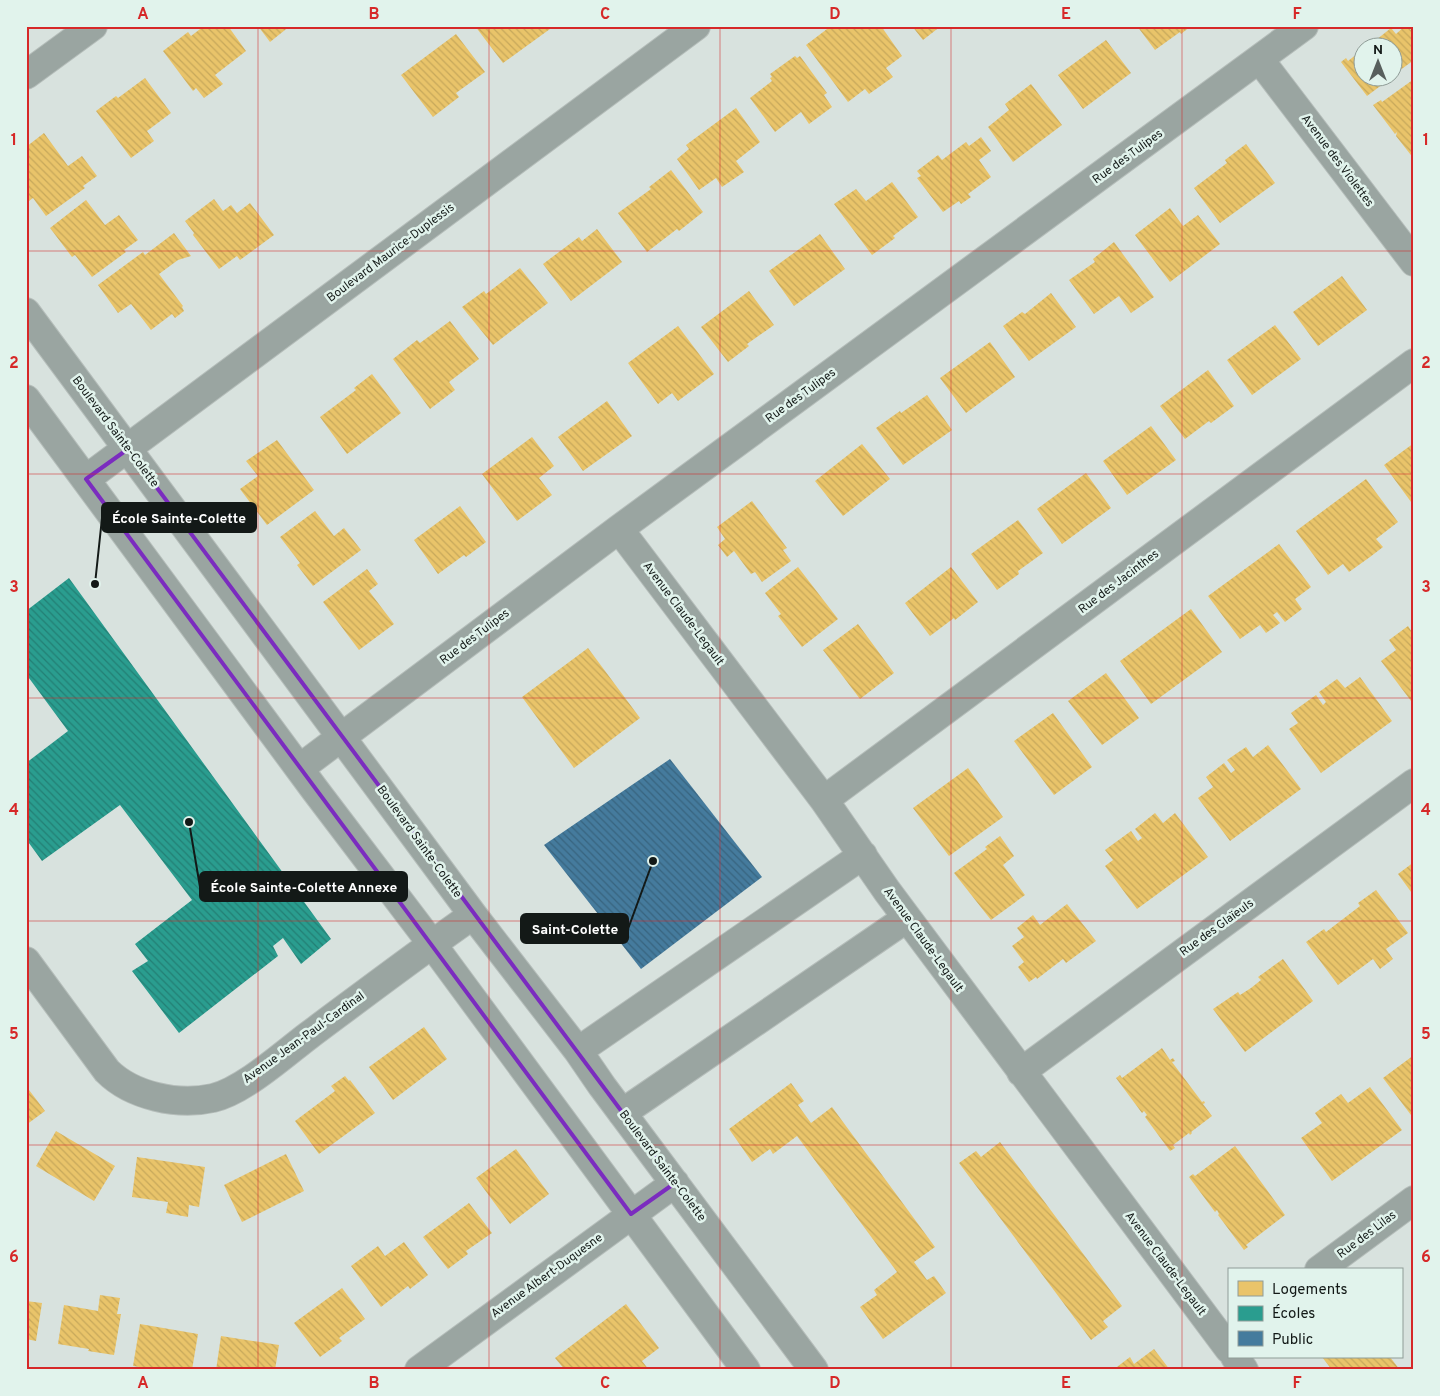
<svg xmlns="http://www.w3.org/2000/svg" width="1440" height="1396" viewBox="0 0 1440 1396" font-family="Overpass,sans-serif">
	<style>
		.homes { fill: url(#homes-back-hatch) }
		.schools { fill: url(#schools-back-hatch) }
		.public { fill: url(#public-back-hatch) }
		.lines { fill: none; stroke-linecap: round; stroke-linejoin: round }
		.minor-casing { stroke: #b5bdba; stroke-width: 30 }
		.minor { stroke: #9aa5a1; stroke-width: 28 }
		.marked { fill: none; stroke: #7b2cbf; stroke-width: 4; stroke-linejoin: round }
		.grid { fill: none; stroke: #d62828; stroke-width: 1; stroke-opacity: 0.55 }
		.labels { text-anchor: middle; dominant-baseline: central; stroke-width: 5; stroke-linejoin: round; paint-order: stroke }
		.street-label { font-size: 12px; fill: #131917; stroke: #e1f3ec }
		.leader { fill: none; stroke: #131917; stroke-width: 2 }
		.callout-dot { fill: #131917; stroke: #e1f3ec; stroke-width: 2 }
		.callout { fill: #131917; stroke: #131917; stroke-width: 2 }
		.callout-label { font-size: 14px; text-anchor: middle; font-weight: bold; fill: #fff }
		.neatline { fill: none; stroke: #d62828; stroke-width: 2 }
		.grid-label { font-size: 16px; text-anchor: middle; font-weight: bold; fill: #d62828 }
	</style>
	<defs>
		<pattern id="homes-back-hatch" width="6" height="6" patternUnits="userSpaceOnUse" patternTransform="scale(1.25)"><rect width="6" height="6" fill="#e9c46a"/><path d="M-1 5l2 2M0 0l6 6M5-1l2 2" fill="none" stroke="#c7a85b"/></pattern>
		<pattern id="schools-back-hatch" width="6" height="6" patternUnits="userSpaceOnUse" patternTransform="scale(1.25)"><rect width="6" height="6" fill="#2a9d8f"/><path d="M-1 5l2 2M0 0l6 6M5-1l2 2" fill="none" stroke="#237f74"/></pattern>
		<pattern id="public-back-hatch" width="6" height="6" patternUnits="userSpaceOnUse" patternTransform="scale(1.25)"><rect width="6" height="6" fill="#457b9d"/><path d="M-1 5l2 2M0 0l6 6M5-1l2 2" fill="none" stroke="#38647f"/></pattern>
	</defs>
	<rect width="100%" height="100%" fill="#d8e2de"/>
	<path class="homes" d="M204,26H228L246,51L215,75L223,84L204,98L196,88L193,91L163,51L188,32L191,36Z
		M258,26H290L270,42Z
		M475,26H549L550,29L503,63Z
		M831,26H881L902,56L886,68L893,77L869,94L865,89L848,102L806,45Z
		M912,26H941L923,40Z
		M1137,26H1191L1181,34L1180,32L1155,50Z
		M1405,26H1408L1414,34V60L1392,76V48H1366L1391,28L1396,34Z
		M456,34L485,72L456,93L459,97L433,117L401,75Z
		M1106,40L1131,73L1083,109L1058,75Z
		M1362,50V78H1391L1367,96L1341,62L1346,58L1348,61Z
		M795,56L797,58L800,56L827,93L824,95L832,107L809,124L801,112L775,132L750,98L772,81L770,78L772,77L770,74Z
		M145,78L171,113L147,131L154,141L131,158L96,111L116,96L118,98Z
		M1414,79V159L1396,136L1397,132L1395,134L1373,105L1381,100L1382,102Z
		M1031,84L1062,125L1013,162L988,127L1009,110L1005,104Z
		M736,108L760,142L736,161L744,172L722,187L716,178L699,190L677,159L689,149L686,145Z
		M44,133L68,166L82,156L97,176L83,186L85,188L46,216L33,198L29,201L26,197V147Z
		M981,137L991,151L979,160L991,177L968,194L971,197L961,204L959,201L943,212L917,178L921,176L917,171L938,155L942,160L966,142L969,146Z
		M1246,144L1275,183L1220,223L1194,188L1227,163L1225,160Z
		M671,170L703,212L679,231L677,229L647,252L618,213L651,189L649,187Z
		M892,182L918,217L893,236L895,238L872,255L834,204L856,189L866,201Z
		M214,199L223,211L231,205L237,213L250,203L274,235L240,260L237,256L219,269L193,235L194,233L185,221Z
		M86,200L105,225L119,215L138,240L124,250L126,252L92,277L75,255L72,257L50,228Z
		M1170,208L1183,226L1198,215L1220,244L1170,282L1135,235Z
		M597,229L622,262L571,301L543,264L579,237L582,241Z
		M174,233L191,256L178,260L159,274L183,306L182,307L184,311L175,318L172,314L151,330L131,304L118,313L98,285L143,252L145,255Z
		M820,234L845,269L794,306L769,271Z
		M1114,242L1154,297L1131,313L1119,296L1094,314L1069,280L1095,262L1093,259Z
		M520,268L548,303L493,345L462,307L484,291L486,294Z
		M1342,276L1367,310L1318,346L1293,312Z
		M749,291L774,325L747,344L749,346L728,362L701,327Z
		M1051,293L1076,327L1029,361L1003,326L1022,312L1025,314Z
		M450,321L479,359L449,382L455,390L430,409L393,359L417,340L420,343Z
		M1275,325L1301,359L1252,395L1227,360Z
		M678,326L714,374L678,401L672,393L658,404L628,363Z
		M990,342L1015,377L966,413L940,378Z
		M1208,370L1234,406L1211,423L1209,421L1185,439L1160,406Z
		M372,374L401,413L347,454L320,417L356,390L354,388Z
		M927,395L952,430L903,465L876,428L900,411L901,413Z
		M607,401L632,436L583,471L558,437Z
		M1151,426L1176,460L1127,495L1103,461Z
		M532,437L554,466L539,478L552,495L517,521L482,474Z
		M277,440L314,490L267,525L240,489L258,476L246,461Z
		M1414,443V506L1384,465Z
		M862,444L890,479L843,516L815,481Z
		M1086,473L1111,508L1062,544L1037,509Z
		M1366,479L1398,522L1376,539L1383,547L1370,557L1349,572L1343,564L1328,575L1296,531Z
		M752,501L787,548L783,550L791,561L762,582L755,572L751,574L734,551L727,557L718,545L725,539L717,527Z
		M460,506L486,542L466,557L464,555L438,574L414,540Z
		M315,511L334,536L344,528L361,550L313,586L297,565L300,563L280,537Z
		M1018,520L1043,553L1018,571L1019,574L997,590L971,554Z
		M1279,544L1311,587L1295,599L1302,609L1285,622L1277,612L1273,615L1280,623L1266,633L1260,625L1240,639L1208,596Z
		M798,567L838,619L802,647L778,616L781,614L765,593Z
		M951,567L978,602L955,620L954,618L930,636L905,603Z
		M367,569L378,584L369,591L394,624L359,650L323,602Z
		M1191,609L1222,652L1151,704L1120,661Z
		M858,624L894,673L860,699L823,650Z
		M1408,626L1414,635V705L1381,661L1396,650L1389,640Z
		M588,648L640,718L574,768L522,697Z
		M1106,673L1139,718L1102,745L1068,701Z
		M1360,677L1392,721L1321,773L1289,729L1298,723L1291,713L1316,695L1323,705L1326,702L1319,692L1337,679L1345,688Z
		M1053,713L1092,767L1054,795L1014,741Z
		M1268,745L1301,789L1230,841L1198,798L1213,787L1206,777L1224,763L1231,773L1235,770L1227,760L1246,747L1253,757Z
		M968,768L1003,817L949,856L913,808Z
		M1155,813L1163,823L1175,813L1208,857L1137,909L1105,866L1113,860L1105,850L1131,831L1138,841L1142,838L1135,829Z
		M1000,836L1014,856L1003,865L1025,895L991,920L954,873L987,849L985,847Z
		M1414,862V896L1398,874Z
		M1376,890L1408,933L1386,949L1393,959L1380,969L1373,959L1338,985L1306,942L1324,929L1326,932L1360,906L1358,903Z
		M1067,904L1096,941L1066,963L1063,959L1037,979L1036,977L1029,982L1018,967L1024,962L1012,946L1024,937L1017,928L1033,915L1040,925Z
		M1283,959L1313,1001L1245,1052L1213,1009L1238,992L1240,995L1251,988L1261,980L1258,977Z
		M424,1027L447,1059L393,1100L369,1067Z
		M1162,1048L1170,1060L1173,1058L1175,1061L1172,1062L1202,1102L1204,1101L1205,1103L1203,1104L1212,1116L1191,1132L1192,1133L1190,1135L1189,1133L1173,1145L1175,1148L1170,1151L1145,1117L1147,1115L1144,1111L1142,1113L1116,1078L1120,1075L1122,1078Z
		M1414,1055V1119L1383,1078Z
		M345,1076L349,1081L350,1080L375,1113L319,1154L295,1121L335,1091L331,1086Z
		M791,1083L804,1101L798,1105L811,1123L832,1107L935,1247L914,1262L927,1280L934,1276L946,1293L883,1339L860,1307L877,1295L874,1290L897,1272L797,1136L773,1154L770,1149L752,1162L729,1129Z
		M26,1086L45,1111L26,1125Z
		M1370,1087L1402,1130L1332,1181L1301,1138L1322,1123L1315,1113L1341,1094L1348,1103Z
		M56,1131L115,1166L94,1201L36,1166Z
		M1000,1142L1122,1306L1103,1321L1108,1327L1091,1340L959,1163L976,1151L981,1157Z
		M1235,1146L1285,1215L1246,1245L1248,1247L1244,1250L1218,1215L1219,1214L1217,1210L1215,1212L1189,1177L1193,1174L1195,1176Z
		M516,1149L549,1194L510,1224L476,1178Z
		M286,1154L304,1191L242,1222L224,1185Z
		M137,1157L205,1167L199,1207L189,1205L188,1217L166,1213L168,1202L132,1197Z
		M469,1203L492,1233L466,1251L468,1254L448,1269L423,1237Z
		M404,1242L428,1275L410,1289L408,1286L381,1307L351,1266L378,1246L385,1256Z
		M342,1288L365,1319L339,1338L342,1341L320,1357L294,1323Z
		M100,1295L120,1298L117,1314H121L114,1355L88,1351L89,1349L58,1344L64,1305L98,1311Z
		M26,1301L42,1303L36,1341L26,1339Z
		M626,1304L659,1348L642,1361L649,1370H565L555,1358Z
		M140,1324L198,1334L192,1370L165,1367L164,1370H159L133,1366Z
		M221,1336L279,1345L275,1370H216Z
		M1154,1349L1170,1370H1113L1130,1357L1134,1364Z
		M1322,1357H1390L1400,1370H1332Z"/>
	<path class="schools" d="M69,578L331,939L301,964L283,938L273,946L278,956L179,1033L132,971L148,961L135,944L192,900L120,805L42,861L26,839V763L68,731L26,674V611Z"/>
	<path class="public" d="M670,759L762,877L641,969L544,845Z"/>
	<g class="lines">
		<g class="minor-casing">
			<path id="minor" d="M1260,60L1414,262
				M26,75L93,26
				M26,312L473,915L578,1051L602,1086L814,1370
				M26,399L315,790L432,944L746,1370
				M86,479L696,26
				M619,529L824,800L887,891L1229,1349
				M300,768L619,529L1304,26
				M824,800L1414,363
				M26,961L107,1071C132,1096 178,1106 213,1098C243,1091 283,1055 308,1036C363,995 417,954 473,915
				M578,1051L863,855
				M1021,1072L1414,783
				M622,1113L907,918
				M1319,1270L1414,1200
				M1235,1357L1244,1370
				M419,1370L675,1183"/>
		</g>
		<use href="#minor" class="minor"/>
	</g>
	<path class="marked" d="M128,449L675,1183L631,1214L86,479Z"/>
	<path class="grid" d="M258,26V1370M489,26V1370M720,26V1370M951,26V1370M1182,26V1370M26,251H1414M26,474H1414M26,698H1414M26,921H1414M26,1145H1414"/>
	<g class="labels">
		<g class="street-label">
			<text transform="translate(1128 157) rotate(-36)">Rue des Tulipes</text>
			<text transform="translate(1337 161) rotate(53)">Avenue des Violettes</text>
			<text transform="translate(391 253) rotate(-37)">Boulevard Maurice-Duplessis</text>
			<text transform="translate(801 396) rotate(-36)">Rue des Tulipes</text>
			<text transform="translate(115 432) rotate(53)">Boulevard Sainte-Colette</text>
			<text transform="translate(1119 582) rotate(-37)">Rue des Jacinthes</text>
			<text transform="translate(683 614) rotate(53)">Avenue Claude-Legault</text>
			<text transform="translate(475 637) rotate(-37)">Rue des Tulipes</text>
			<text transform="translate(419 842) rotate(54)">Boulevard Sainte-Colette</text>
			<text transform="translate(1217 928) rotate(-36)">Rue des Glaïeuls</text>
			<text transform="translate(923 940) rotate(54)">Avenue Claude-Legault</text>
			<text transform="translate(304 1038) rotate(-36)">Avenue Jean-Paul-Cardinal</text>
			<text transform="translate(662 1166) rotate(53)">Boulevard Sainte-Colette</text>
			<text transform="translate(1367 1235) rotate(-37)">Rue des Lilas</text>
			<text transform="translate(1165 1264) rotate(53)">Avenue Claude-Legault</text>
			<text transform="translate(547 1276) rotate(-36)">Avenue Albert-Duquesne</text>
		</g>
	</g>
	<path class="leader" d="M95 584L102 518M189 822L200 887M653 861L628 929"/>
	<g class="callout-dot">
		<circle cx="95" cy="584" r="5"/>
		<circle cx="189" cy="822" r="5"/>
		<circle cx="653" cy="861" r="5"/>
	</g>
	<g class="callout">
		<rect x="102" y="503" width="154" height="29" rx="5"/>
		<rect x="200" y="872" width="207" height="29" rx="5"/>
		<rect x="521" y="914" width="107" height="29" rx="5"/>
	</g>
	<g class="callout-label">
		<text x="179" y="523">École Sainte-Colette</text>
		<text x="304" y="892">École Sainte-Colette Annexe</text>
		<text x="575" y="934">Saint-Colette</text>
	</g>
	<rect width="1440" height="1396" fill="none" stroke="#e1f3ec" stroke-width="55"/>
	<rect x="1228" y="1268" width="175" height="90" fill="#e1f3ec" stroke="#8f9c97"/>
	<rect x="1238" y="1281" width="25" height="15" fill="#e9c46a" stroke="#8f9c97"/>
	<text x="1272" y="1294" font-size="15" fill="#131917">Logements</text>
	<rect x="1238" y="1306" width="25" height="15" fill="#2a9d8f" stroke="#8f9c97"/>
	<text x="1272" y="1318" font-size="15" fill="#131917">Écoles</text>
	<rect x="1238" y="1331" width="25" height="15" fill="#457b9d" stroke="#8f9c97"/>
	<text x="1272" y="1344" font-size="15" fill="#131917">Public</text>
	<g transform="translate(1378 62)"><circle r="24" fill="#e1f3ec" stroke="#8f9c97"/>
	<path d="M0-4L9 19L0 12L-9 19Z" fill="#585f5d"/>
	<text y="-8" font-size="14" font-weight="bold" text-anchor="middle" fill="#131917">N</text>
	</g>
	<rect x="28" y="28" width="1384" height="1340" class="neatline"/>
	<g class="grid-label">
		<text x="143" y="19">A</text>
		<text x="374" y="19">B</text>
		<text x="605" y="19">C</text>
		<text x="835" y="19">D</text>
		<text x="1066" y="19">E</text>
		<text x="1297" y="19">F</text>
		<text x="14" y="145">1</text>
		<text x="1426" y="145">1</text>
		<text x="14" y="368">2</text>
		<text x="1426" y="368">2</text>
		<text x="14" y="592">3</text>
		<text x="1426" y="592">3</text>
		<text x="14" y="815">4</text>
		<text x="1426" y="815">4</text>
		<text x="14" y="1039">5</text>
		<text x="1426" y="1039">5</text>
		<text x="14" y="1262">6</text>
		<text x="1426" y="1262">6</text>
		<text x="143" y="1388">A</text>
		<text x="374" y="1388">B</text>
		<text x="605" y="1388">C</text>
		<text x="835" y="1388">D</text>
		<text x="1066" y="1388">E</text>
		<text x="1297" y="1388">F</text>
	</g>
</svg>
